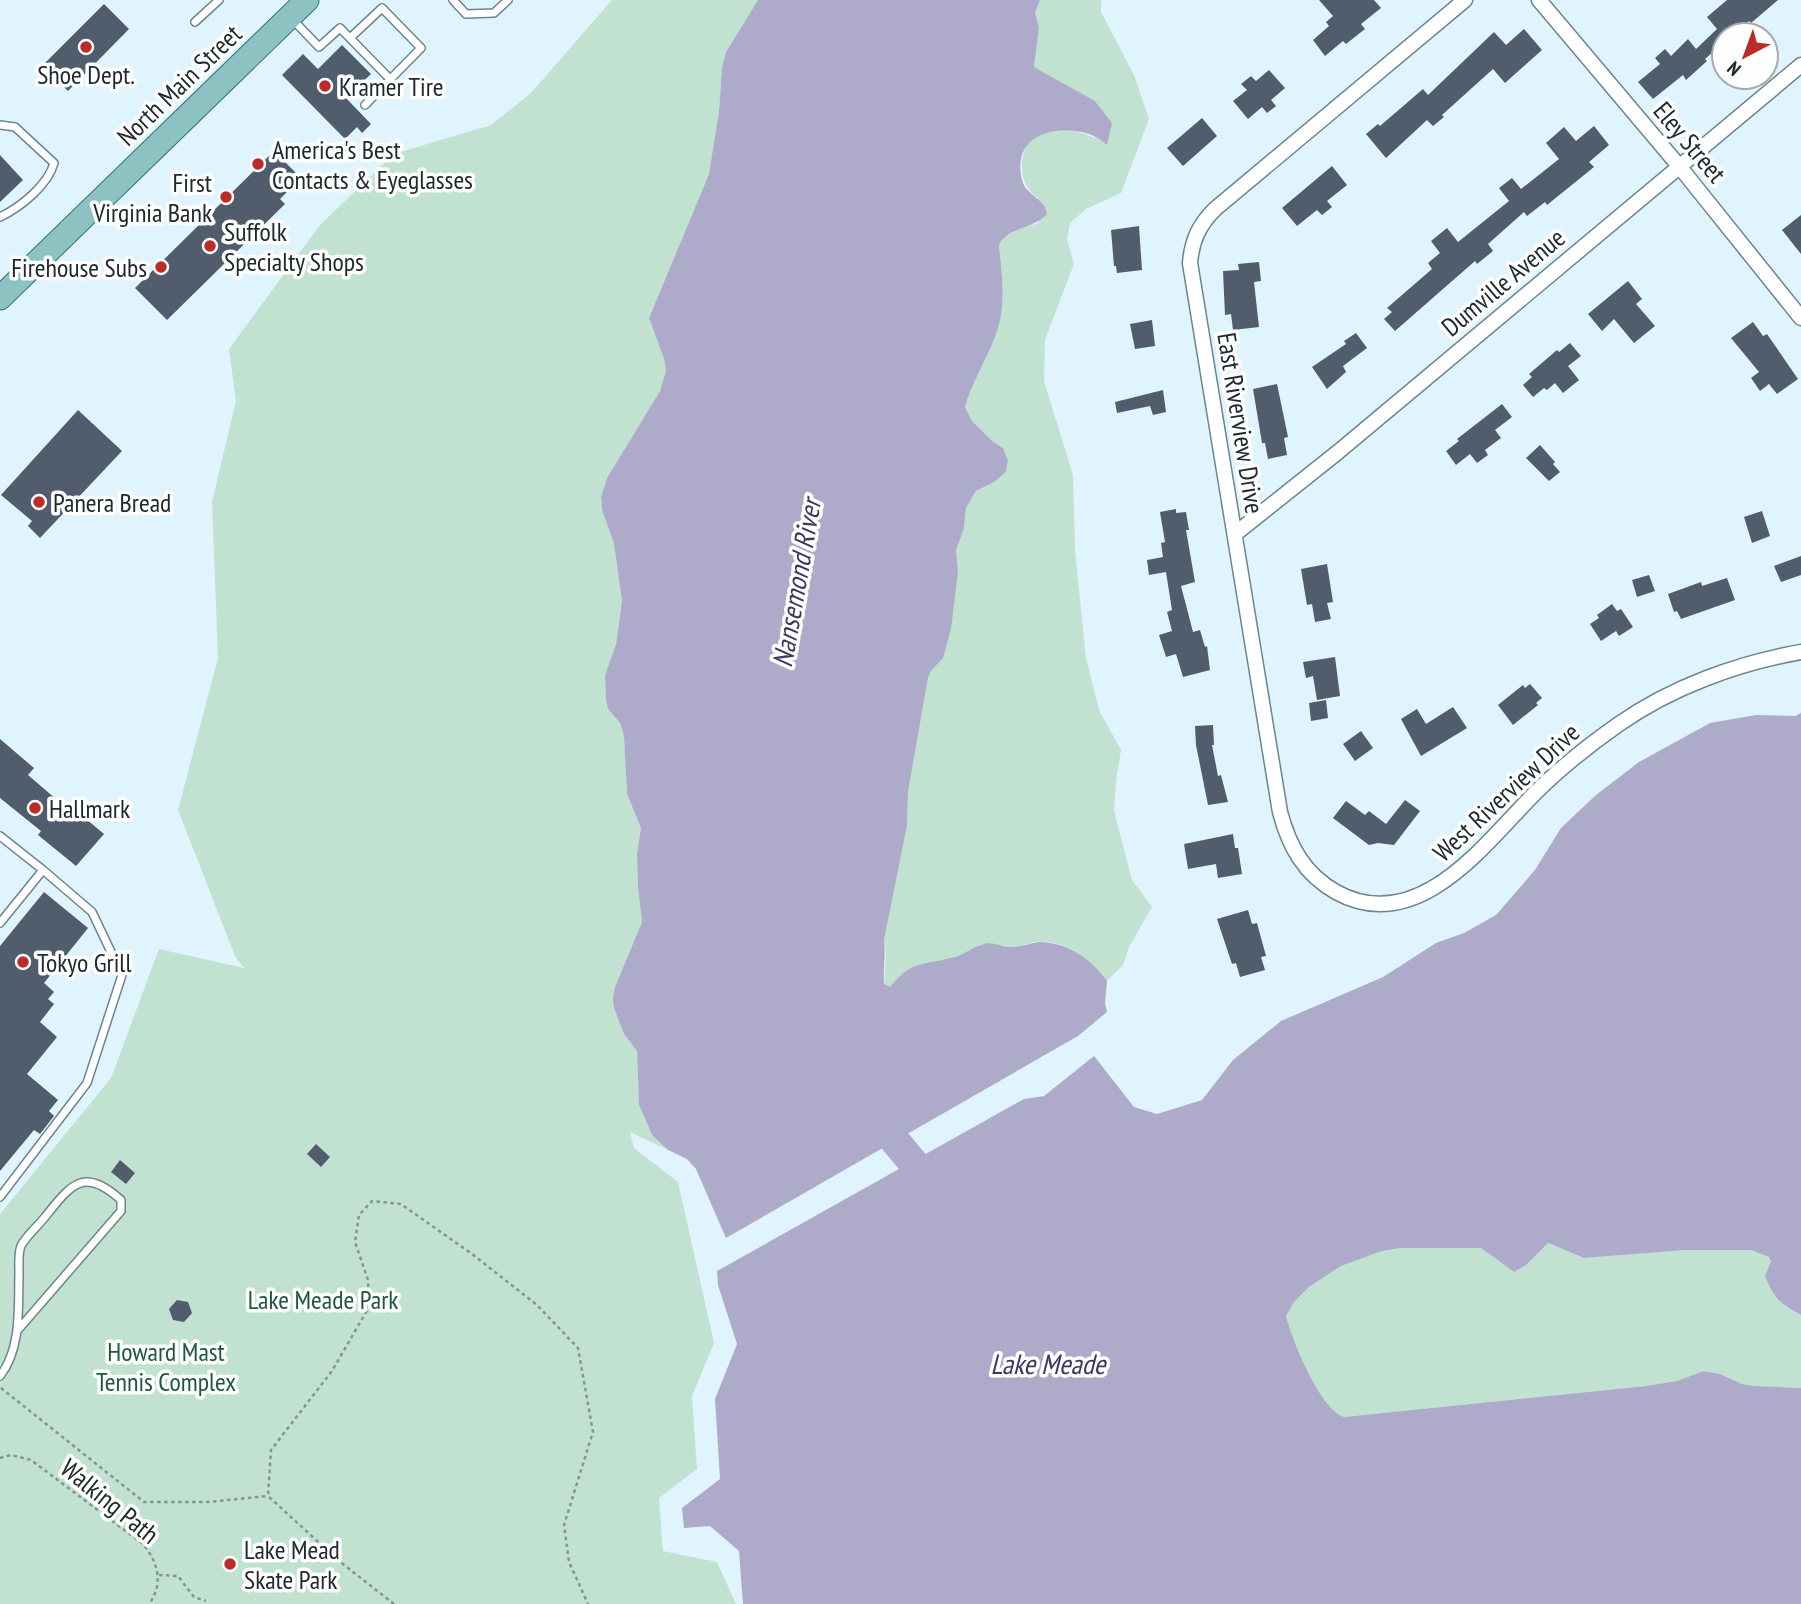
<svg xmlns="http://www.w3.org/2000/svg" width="1801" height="1604" viewBox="0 0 1801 1604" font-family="'PT Sans Narrow',sans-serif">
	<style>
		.green { fill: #c1e2d0 }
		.water { fill: #aeabca }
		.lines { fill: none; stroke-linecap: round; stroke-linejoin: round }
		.river { stroke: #aeabca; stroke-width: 30 }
		.building { fill: #515c6d }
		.service-casing { stroke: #6d858f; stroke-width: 10 }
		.minor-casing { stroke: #6d858f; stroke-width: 17 }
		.primary-casing { stroke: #357374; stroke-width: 25 }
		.path { stroke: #849399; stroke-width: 2.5; stroke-dasharray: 3.5 3.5; stroke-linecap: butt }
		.service { stroke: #fff; stroke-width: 7 }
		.minor { stroke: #fff; stroke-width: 14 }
		.primary { stroke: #8cc3c2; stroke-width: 23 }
		.poi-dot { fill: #bb2c28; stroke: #fefefe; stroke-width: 2.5 }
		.labels { text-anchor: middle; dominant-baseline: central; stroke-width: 7; stroke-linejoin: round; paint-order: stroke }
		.poi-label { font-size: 26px; fill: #202a2e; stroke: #fefefe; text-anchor: start }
		.street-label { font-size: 26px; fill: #202a2e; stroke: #fefefe }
		.park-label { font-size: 26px; fill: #1e573d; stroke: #fefefe }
		.water-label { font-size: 28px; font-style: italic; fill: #3e3662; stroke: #fefefe }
	</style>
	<rect width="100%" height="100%" fill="#e0f4fd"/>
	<path class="green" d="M612,0H758L726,52L722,67L719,111L709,174L649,318L664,359L666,371L660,391L607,478L601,497L602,510L614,544L622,601L616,644L605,675L606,700L608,709L620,723L624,736L627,794L641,828L637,854L638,887L642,922L615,987L624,1034L637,1051L639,1105L652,1135L668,1150L630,1132L634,1148L678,1182L714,1343L692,1396L697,1469L659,1498L663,1551L717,1562L736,1604H0V1214L111,1078L159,949L244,968L235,956L178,810L218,658L212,502L236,401L229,349L320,225L394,154L491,125L531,93Z
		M1040,0H1101V12L1134,75L1149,119L1121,193L1086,209L1070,223L1067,239L1074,264L1045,340L1044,381L1073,475L1075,550L1086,658L1099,710L1121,750L1116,781L1114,811L1132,880L1152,907L1130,945L1123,965L1107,981C1092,959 1063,938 1034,942C1027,944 1020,947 1013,947C1003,948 990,942 980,945C973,947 963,956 951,959C921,966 912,960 890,987L884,985L886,953L884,940L907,826L908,792L928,678L931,671L943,658L958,571L956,550L964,528L966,508L976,491L994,482L1006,472L1008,460L1003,448L992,441L972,421L965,407C972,382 986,361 995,337C1007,307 1002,276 999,245C1006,231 1024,228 1039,223L1038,198C1013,183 1017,135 1050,130C1069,127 1091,135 1107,144L1111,124L1095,101L1034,67L1039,28L1035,13Z
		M1547,1243L1584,1258L1686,1250H1751L1769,1257L1771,1261L1765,1276L1786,1307L1801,1315V1388L1754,1386L1742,1384L1720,1374L1704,1371L1677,1381L1646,1386L1344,1417C1320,1409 1292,1340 1286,1316L1294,1302L1309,1287L1341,1266L1382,1251L1401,1248H1481L1514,1272L1525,1266Z"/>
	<path class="water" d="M758,0H1040L1035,13L1039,28L1034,67L1095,101L1112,123L1107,145C1102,141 1095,136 1089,134C1054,123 1011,136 1022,180C1026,196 1045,198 1047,214C1032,230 1008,227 999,245C1002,276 1007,307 995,337C986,361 972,382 965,407L972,421L992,441L1003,448L1008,460L1006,472L994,482L976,491L966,508L964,528L956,550L958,571L951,629L943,658L931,671L928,678L908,792L907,826L884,940C886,955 883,969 884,984L890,987C912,960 920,966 951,958C963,956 970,948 981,945C992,940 1001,948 1012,947C1022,947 1030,943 1039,942C1067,942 1092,959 1107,981L1105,1003L1107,1012L1078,1036L726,1238L696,1169L687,1159L668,1150L652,1135L639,1105L637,1051L624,1034L614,1008L613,997L615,987L642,922L638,887L637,854L641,828L627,794L624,736L620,723L608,709L606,700L605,675L616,644L622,601L614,544L602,510L601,497L607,478L660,391L666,371L664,359L649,318L709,174L719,111L722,67L726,52Z
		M1801,713V1315C1780,1304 1774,1298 1765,1276L1771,1261L1769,1257L1751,1250H1686L1584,1258L1548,1243L1525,1266L1514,1272L1481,1248H1401L1382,1251L1341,1266L1309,1287L1294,1302L1286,1316C1292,1340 1320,1409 1344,1417L1646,1386L1677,1381L1704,1371L1720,1374L1742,1384L1754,1386L1801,1388V1604H743L739,1551L710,1526L684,1528L682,1508L720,1479L715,1399L737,1344L718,1285L717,1271L1024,1099L1044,1096L1094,1056L1134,1107L1157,1114L1202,1100L1233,1060L1281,1021L1383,977L1436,943L1464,933L1496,915L1535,870L1561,828L1596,795L1639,762L1710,723L1756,715L1795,716Z"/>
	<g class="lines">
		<path class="river" d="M874,1106L895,1141L938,1192"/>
	</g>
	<path class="building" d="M1319,0H1374L1381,8L1361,24L1365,29L1346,44L1343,41L1325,56L1313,40L1329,26L1326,22L1333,16Z
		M1727,0H1778L1751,23L1749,21L1733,35H1724V42L1705,59L1707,61L1686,80L1683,75L1653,99L1638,82L1660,64L1655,58L1665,49L1671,56L1688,39L1696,49L1717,29L1707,17Z
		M104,4L129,29L68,91L42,66Z
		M1524,29L1542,50L1505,83L1493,69L1442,115L1444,117L1433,126L1427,120L1386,158L1366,134L1378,124L1380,126L1423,89L1428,95L1494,32L1506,45Z
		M342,45L371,74L346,98L371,124L362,133L357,127L345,139L282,75L303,54L318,69Z
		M1269,70L1285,88L1271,100L1276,106L1267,113L1262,107L1248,119L1233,101L1247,90L1241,84L1251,76L1256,81Z
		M1202,118L1217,136L1183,166L1167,148Z
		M1594,126L1609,145L1589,162L1594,167L1547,205L1545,202L1527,216L1524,212L1488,244L1493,251L1477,264L1475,261L1395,331L1384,319L1392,312L1387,308L1432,269L1428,263L1440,253L1431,241L1447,228L1458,242L1509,201L1499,188L1512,178L1521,189L1559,159L1546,143L1564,127L1576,141Z
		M274,151L301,178L280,199L285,204L167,320L135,288Z
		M0,155L23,180L0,202Z
		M1332,166L1347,185L1327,201L1332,207L1322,215L1317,210L1297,226L1282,208Z
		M1801,215V254L1782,230Z
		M1139,226L1142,270L1117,273L1116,266H1114L1111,230Z
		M1259,262L1261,281L1254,282L1259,327L1233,330L1231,314L1225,315L1223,271L1239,270L1238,264Z
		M1628,281L1642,299L1636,304L1655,326L1634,343L1614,319L1602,331L1588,314Z
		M1152,320L1155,346L1135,349L1130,324Z
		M1753,322L1763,336L1767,334L1798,379L1777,394L1769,384L1760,391L1751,378L1759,372L1731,338Z
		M1356,333L1367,348L1343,366L1346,372L1327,389L1312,367L1346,344L1344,341Z
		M1570,343L1581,356L1568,366L1579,380L1563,393L1555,383L1547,390L1544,388L1533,397L1523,385L1532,377L1529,374L1557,350L1559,352Z
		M1277,384L1288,437L1284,438L1287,455L1268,459L1265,443H1262L1253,389Z
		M1163,390L1166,412L1153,415L1150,406L1117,413L1115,402Z
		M1502,404L1512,417L1495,430L1501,438L1485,450L1488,455L1477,463L1470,454L1456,465L1446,451L1459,441L1457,439Z
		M78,410L122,451L40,538L28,526L32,521L1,495Z
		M1540,445L1555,462L1553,464L1560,472L1549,481L1526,458Z
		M1176,509V513L1186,512L1189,530H1186L1195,582L1181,586L1193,632L1200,630L1205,647L1207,646L1210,670L1183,677L1176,654L1166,657L1159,635L1172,631L1167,612L1172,610L1166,572L1149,575L1147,560L1163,557L1161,543L1165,542L1160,512Z
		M1762,511L1770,536L1752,543L1744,517Z
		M1801,556V575L1781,582L1774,566Z
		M1327,564L1333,602L1327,603L1331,619L1315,622L1312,604L1307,605L1301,569Z
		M1649,575L1655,591L1637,597L1632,580Z
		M1727,578L1735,600L1681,619L1677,611L1674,612L1668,594L1701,582L1702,586Z
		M1612,604L1617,611L1621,609L1633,627L1619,636L1616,631L1601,641L1590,624L1599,618L1597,615Z
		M1335,657L1340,696L1317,700L1313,676L1306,678L1303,662Z
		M1530,684L1542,698L1536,703L1538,705L1513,725L1498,705L1523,685L1525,688Z
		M1326,700L1328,718L1311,721L1309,703Z
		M1453,707L1467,728L1421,756L1401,719L1417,709L1426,724Z
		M1213,725L1214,745H1212L1218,776L1221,775L1228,802L1208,805L1196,745L1195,726Z
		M1361,731L1373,748L1355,761L1343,744Z
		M0,739L34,768L28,775L64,806L67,803L104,834L76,866L38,835L41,831L0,798Z
		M1405,800L1420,811L1394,845L1378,843L1369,845L1333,818L1346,801L1365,815L1369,811L1386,824Z
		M1233,834L1235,848H1238L1242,874L1218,878L1216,864L1188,869L1184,844Z
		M44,892L88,928L44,983L54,992L48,999L54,1004L40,1022L57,1037L27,1074L58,1100L49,1111L54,1116L40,1134L34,1130L0,1171V946Z
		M1248,910L1252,924L1257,923L1266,956L1261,957L1265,970L1240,977L1236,963L1232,964L1217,919Z
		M316,1144L330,1157L321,1167L307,1154Z
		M120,1160L135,1173L126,1184L111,1172Z
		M177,1300L188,1302L192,1313L184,1322L173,1320L169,1309Z"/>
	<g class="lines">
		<g class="service-casing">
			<path id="service" d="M453,0L466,14L494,13L508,0
				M292,19L319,47L340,28L390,79
				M195,22L219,0
				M350,38L382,8L421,48L365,105
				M0,125L15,127L54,163C48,185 21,207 0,217
				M0,836L43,870L0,923
				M0,1197L87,1083L122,975L92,912L43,870
				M0,1376C22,1348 18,1306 19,1273C19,1265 18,1253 21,1246C26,1236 38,1226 45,1217C71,1185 83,1166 121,1200V1211L17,1331"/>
		</g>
		<g class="minor-casing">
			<path id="minor" d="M1465,0L1215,209C1199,225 1192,240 1190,263L1280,812C1289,846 1304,874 1336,892C1417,937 1484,845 1533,795C1560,768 1589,745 1619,724C1672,687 1738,663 1801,652
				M1539,0L1679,166L1801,318
				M1235,534L1338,452L1801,65"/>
		</g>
		<g class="primary-casing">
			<path id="primary" d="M0,298L307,0"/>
		</g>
		<path class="path" d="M1,1388L144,1502H208L268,1496
			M0,1458L11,1455L31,1460L143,1544C158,1562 164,1584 149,1604
			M159,1575L178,1576L194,1597L206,1601
			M394,1604L339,1561L268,1496L271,1450L332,1371L369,1307L368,1280L355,1242L359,1215L372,1201L401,1204L472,1254L537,1305L578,1348L593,1432L564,1525L569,1562L588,1604"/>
		<use href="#service" class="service"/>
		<use href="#minor" class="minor"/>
		<use href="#primary" class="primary"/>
	</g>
	<g class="poi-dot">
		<circle cx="86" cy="47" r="7"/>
		<circle cx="325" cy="86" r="7"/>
		<circle cx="258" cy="164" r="7"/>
		<circle cx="226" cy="197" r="7"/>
		<circle cx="210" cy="246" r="7"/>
		<circle cx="161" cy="267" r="7"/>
		<circle cx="39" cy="502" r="7"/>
		<circle cx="35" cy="808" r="7"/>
		<circle cx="23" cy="962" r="7"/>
		<circle cx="230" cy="1564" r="7"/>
	</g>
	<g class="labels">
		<g class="poi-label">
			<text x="86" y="74" text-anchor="middle">Shoe Dept.</text>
			<text x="339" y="86">Kramer Tire</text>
			<text x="272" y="149">America's Best<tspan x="272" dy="30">Contacts &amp; Eyeglasses</tspan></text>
			<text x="212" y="182" text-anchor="end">First<tspan x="212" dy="30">Virginia Bank</tspan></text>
			<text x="224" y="231">Suffolk<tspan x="224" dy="30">Specialty Shops</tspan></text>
			<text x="147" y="267" text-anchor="end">Firehouse Subs</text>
			<text x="53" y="502">Panera Bread</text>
			<text x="49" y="808">Hallmark</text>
			<text x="37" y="962">Tokyo Grill</text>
			<text x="244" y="1549">Lake Mead<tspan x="244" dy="30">Skate Park</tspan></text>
		</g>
		<g class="street-label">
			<text transform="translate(179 85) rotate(-44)">North Main Street</text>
			<text transform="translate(1690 142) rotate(50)">Eley Street</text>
			<text transform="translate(1503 282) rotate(-40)">Dumville Avenue</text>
			<text transform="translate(1241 423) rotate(81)">East Riverview Drive</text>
			<text transform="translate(1506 792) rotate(-43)">West Riverview Drive</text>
			<text transform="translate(110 1501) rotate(39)">Walking Path</text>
		</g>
		<g class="park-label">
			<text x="323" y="1299">Lake Meade Park</text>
			<text x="166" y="1351">Howard Mast<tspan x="166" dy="30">Tennis Complex</tspan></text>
		</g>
		<g class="water-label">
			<text transform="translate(796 583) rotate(-80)">Nansemond River</text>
			<text x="1048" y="1363">Lake Meade</text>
		</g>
	</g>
	<g transform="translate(1745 56) rotate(221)"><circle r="33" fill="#fefefe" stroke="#a5a9ab" stroke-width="2"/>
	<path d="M0-5L12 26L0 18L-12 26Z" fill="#bb2c28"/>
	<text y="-10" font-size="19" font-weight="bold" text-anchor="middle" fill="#202a2e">N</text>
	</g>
</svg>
